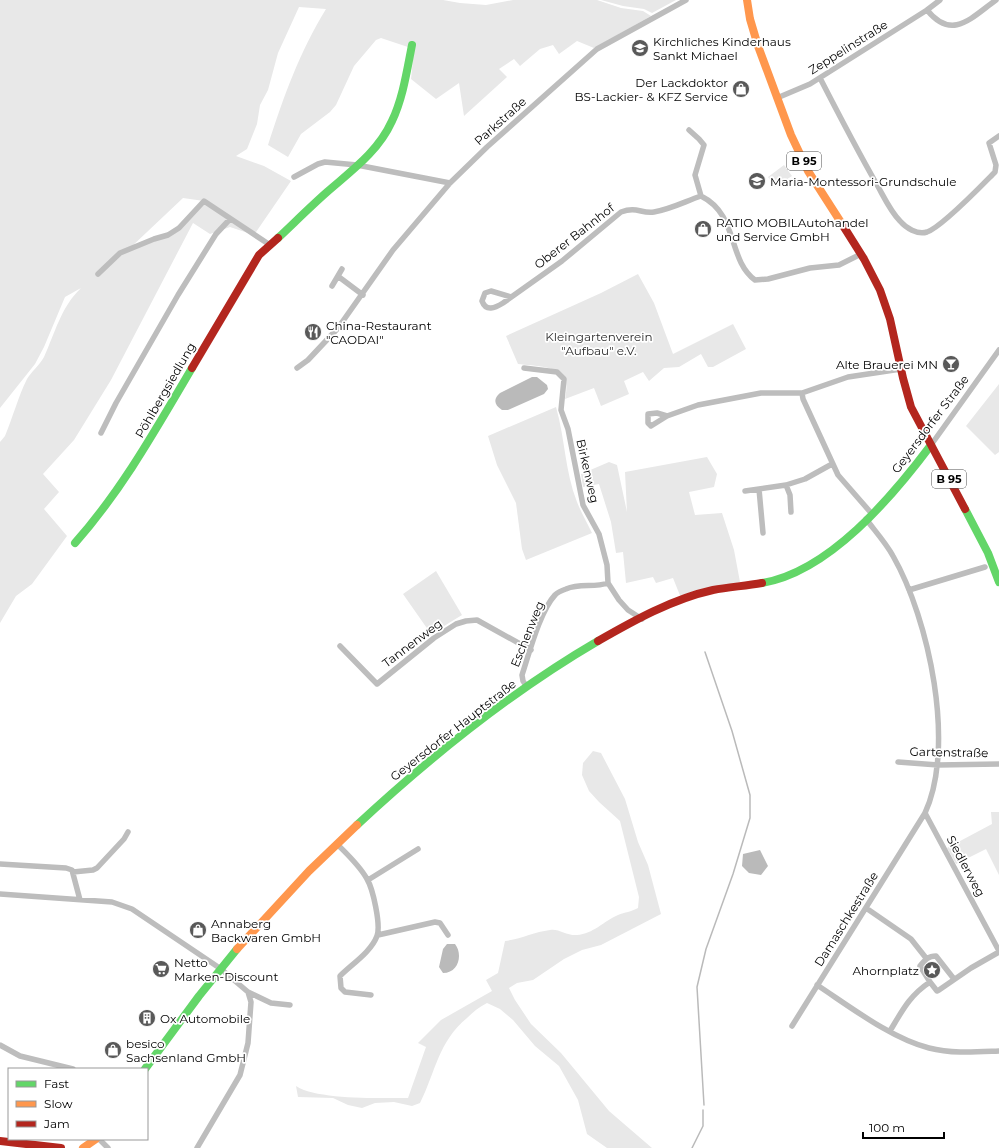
<svg xmlns="http://www.w3.org/2000/svg" width="999" height="1148" viewBox="0 0 999 1148" font-family="Montserrat,sans-serif">
	<style>
		.green { fill: #e8e8e8; fill-rule: evenodd }
		.water { fill: #bababa }
		.lines { fill: none; stroke-linecap: round; stroke-linejoin: round }
		.stream { stroke: #bababa; stroke-width: 1.5 }
		.street { stroke: #bdbdbd; stroke-width: 5.5 }
		.fast { stroke: #63d668; stroke-width: 8 }
		.slow { stroke: #ff974d; stroke-width: 8 }
		.jam { stroke: #b3261e; stroke-width: 8 }
		.labels { text-anchor: middle; dominant-baseline: central; stroke-width: 3.5; stroke-linejoin: round; paint-order: stroke }
		.shield { fill: #fff; stroke: #4c4c4c; stroke-width: 1 }
		.shield-label { font-size: 11px; font-weight: bold; fill: #000 }
		.poi-label { font-size: 12px; fill: #000; stroke: #fff; text-anchor: start }
		.street-label { font-size: 12px; fill: #000; stroke: #fff }
		.park-label { font-size: 12px; fill: #2c2c2c; stroke: #fff }
	</style>
	<rect width="100%" height="100%" fill="#fff"/>
	<path class="green" d="M0,0H443L460,3L486,5L513,0H597L621,8L643,11L651,16L594,48L577,41L559,54L553,45L540,49L520,66L514,59L499,69L507,77L464,116L459,83L436,99L411,79L414,49L381,38L376,40L354,66L336,105L330,112L301,134L288,157L268,145C284,96 299,53 326,9L299,7L278,53L268,90L260,105L257,124L247,149L236,156L264,166L291,181L254,235L230,227L210,234L193,223L111,380L74,440L43,474L59,492L44,509L67,536L32,584L16,596L0,623V442L5,436C13,417 18,397 27,379C31,372 39,366 44,357C55,333 61,307 81,288L65,297L44,347L35,364L0,408ZM183,198L204,201L168,235L129,249Z
		M601,0H676L652,13L644,9L623,6Z
		M784,165L792,176L775,187L768,177Z
		M638,274L654,303L673,354L733,324L746,349L713,367H708L701,354L679,367L664,368L649,381L643,372L624,381L629,394L601,406L594,388L565,399C566,394 567,388 566,383C563,365 533,366 518,364L506,336L601,293Z
		M999,384V452L995,455L966,426Z
		M556,407C565,438 565,472 577,502C581,512 587,523 592,533L526,560L522,549L516,503L497,465L488,436Z
		M707,457L717,474L714,487L689,492L695,515L722,513L734,550L740,582L681,598L673,578L656,583L653,577L626,583L623,552L616,553L611,522L599,484L583,487L581,474L609,462L617,465L627,512L625,472Z
		M436,571L462,615L431,634L403,594Z
		M593,751L601,753L625,799L638,842L648,865L661,914L601,945L582,950L564,959L533,980L517,983L509,988L515,1000L531,1024L561,1053L609,1111L652,1148H607L587,1134L578,1100L559,1066L535,1046L513,1020L500,1009L487,1003C479,1007 473,1012 467,1018C438,1042 436,1071 420,1103L412,1106L394,1102L375,1103L362,1108L348,1105L333,1098L298,1097L296,1086C317,1100 381,1098 408,1098L426,1047L418,1043L441,1020L492,991L486,980L498,973L505,941C521,939 534,932 550,930C558,928 567,936 577,935C593,934 604,921 618,915C625,912 631,912 638,908L639,897L620,821L599,802L589,791L582,775L583,763Z
		M991,812H999V875L986,849L956,864L947,848L992,824Z"/>
	<path class="water" d="M532,377H537L547,385L548,389L544,394L508,410H502C494,405 493,399 500,393Z
		M760,850L768,866L761,875L749,873L742,866L743,854Z
		M447,944H455C463,954 459,973 443,973L439,967L443,949Z"/>
	<g class="lines">
		<path class="stream" d="M704,1105L697,987L706,949L733,874L750,818V795L732,731L705,652
			M692,1148L703,1126V1110"/>
		<path class="street" d="M927,10L940,0
			M820,78C838,113 856,148 876,183C883,195 890,211 900,221C906,228 917,235 927,232C942,227 982,185 995,172L996,165L989,143L999,136
			M777,98L810,84L927,10C952,41 971,18 996,0
			M689,130L699,139L704,145L695,175L701,196
			M294,177L318,164L325,162L357,165L450,183
			M98,274L120,253L154,239L168,235L179,228L204,201L270,245
			M339,277L363,295
			M332,286L342,269
			M511,297L491,291L485,293L482,301C486,312 495,308 503,303L562,261L621,212C637,206 641,214 654,212C671,209 686,201 701,196C739,215 727,259 755,280L768,279L810,268L839,265L861,254
			M297,368L308,360L338,328L393,250L450,183L487,147L597,49L686,0
			M524,368L557,372L564,379L561,410L568,429L583,505L599,534L607,565L608,583L619,600L628,610L642,619
			M802,393L803,399L838,475L872,514
			M667,416L657,413L648,414V423L651,426L667,416L698,405L761,393H802L848,377L901,369
			M101,433L116,403L178,295L216,234L230,219
			M931,445L999,350
			M786,485L790,495L791,512
			M759,489L763,533
			M745,491L786,485L805,479L832,464
			M909,590L985,567
			M340,646L377,684L434,638L456,624L466,621L477,620L531,650
			M527,687L523,681L522,675C529,654 540,611 555,595C557,593 563,590 566,589C580,583 594,588 608,583
			M898,762L938,765L999,764
			M925,813L999,951
			M337,844C348,855 360,866 367,879C373,889 381,925 377,936C371,952 352,964 340,976L341,988L345,992L371,995
			M0,864L66,868L72,870L80,900
			M73,872L93,870L97,868L124,839L128,832
			M368,880L418,849
			M0,894L112,902L132,909L221,969L248,992L251,1002L248,1043L240,1075L197,1148
			M866,908L911,939L926,958
			M378,935L435,922L440,923L448,935
			M930,982L920,966C925,960 928,956 936,956L954,979
			M817,985C849,1006 892,1039 929,1048C952,1054 976,1052 999,1051
			M248,992L271,1003L290,1005
			M792,1026L925,813C956,746 929,619 893,556C886,543 875,531 866,519
			M890,1031C902,1011 910,995 930,982L937,991L939,990L971,968L999,952
			M0,1045L20,1056L73,1069
			M99,1139L108,1148"/>
		<path class="fast" d="M278,238C294,223 310,207 327,192C351,171 378,152 392,121C403,98 407,70 412,45
			M965,509L988,553L999,582
			M75,543C122,490 156,429 192,368
			M762,583C829,572 892,497 931,445
			M357,825C428,759 514,690 598,641
			M145,1069L199,996L237,949"/>
		<path class="slow" d="M747,0L750,19L758,46L791,135L808,171L842,224
			M237,949L309,871L357,825
			M83,1148L96,1139"/>
		<path class="jam" d="M842,224L864,259L880,290L890,319L903,378L911,407L965,509
			M192,368L259,255L278,238
			M598,641C633,621 672,599 713,590C729,587 745,586 762,583
			M0,1141L61,1148"/>
	</g>
	<defs>
		<g id="school-disc" transform="scale(0.9)"><circle r="9.5" fill="#595959" stroke="#fff"/><path d="M0-5L7-2L0 1L-7-2ZM-4 1L0 2.5L4 1V4Q0 6-4 4Z" fill="#fff"/></g>
		<g id="shop-disc" transform="scale(0.9)"><circle r="9.5" fill="#595959" stroke="#fff"/><path d="M-5-2.5h2.3a2.7 3.5 0 0 1 5.4 0H5L5.5 6h-11ZM-1.5-2.5h3a1.5 2.3 0 0 0-3 0Z" fill="#fff"/></g>
		<g id="restaurant-disc" transform="scale(0.9)"><circle r="9.5" fill="#595959" stroke="#fff"/><path d="M-5-6h1v4h1v-4h1v4h1v-4h1v5L-1.5 .5V6h-2V.5L-5-1ZM5-6V6H3V1.5H1.5Q1.5-4 5-6Z" fill="#fff"/></g>
		<g id="bar-disc" transform="scale(0.9)"><circle r="9.5" fill="#595959" stroke="#fff"/><path d="M-6-5H6L.8 .8V4.5H3.5V6h-7V4.5H-.8V.8Z" fill="#fff"/></g>
		<g id="supermarket-disc" transform="scale(0.9)"><circle r="9.5" fill="#595959" stroke="#fff"/><path d="M-6-5.5h2.5l.6 2H6L4.5 2H-2.5L-4.4-4H-6ZM-1.5 3.2a1.3 1.3 0 1 0 .1 0ZM3 3.2a1.3 1.3 0 1 0 .1 0Z" fill="#fff"/></g>
		<g id="sight-disc" transform="scale(0.9)"><circle r="9.5" fill="#595959" stroke="#fff"/><path d="M0-6L1.8-2.2L6-1.7L2.9 1.2L3.7 5.4L0 3.3L-3.7 5.4L-2.9 1.2L-6-1.7L-1.8-2.2Z" fill="#fff"/></g>
		<g id="building-disc" transform="scale(0.9)"><circle r="9.5" fill="#595959" stroke="#fff"/><path d="M-4-6H4V6H1V3H-1V6H-4ZM-2.5-4.3h1.7v1.8h-1.7ZM.8-4.3h1.7v1.8H.8ZM-2.5-1h1.7V.8h-1.7ZM.8-1h1.7V.8H.8Z" fill="#fff"/></g>
	</defs>
	<g fill-rule="evenodd">
		<use href="#school-disc" x="640" y="48"/>
		<use href="#shop-disc" x="741" y="89"/>
		<use href="#school-disc" x="757" y="181"/>
		<use href="#shop-disc" x="703" y="229"/>
		<use href="#restaurant-disc" x="313" y="332"/>
		<use href="#bar-disc" x="951" y="364"/>
		<use href="#shop-disc" x="198" y="930"/>
		<use href="#supermarket-disc" x="161" y="969"/>
		<use href="#sight-disc" x="932" y="970"/>
		<use href="#building-disc" x="147" y="1018"/>
		<use href="#shop-disc" x="113" y="1050"/>
	</g>
	<g class="labels">
		<g class="shield">
			<rect x="787" y="152" width="34" height="18" rx="3"/>
			<rect x="932" y="470" width="34" height="18" rx="3"/>
		</g>
		<g class="shield-label">
			<text x="804" y="161">B 95</text>
			<text x="949" y="479">B 95</text>
		</g>
		<g class="poi-label">
			<text x="653" y="41">Kirchliches Kinderhaus<tspan x="653" dy="14">Sankt Michael</tspan></text>
			<text x="728" y="82" text-anchor="end">Der Lackdoktor<tspan x="728" dy="14">BS-Lackier- &amp; KFZ Service</tspan></text>
			<text x="770" y="181">Maria-Montessori-Grundschule</text>
			<text x="716" y="222">RATIO MOBILAutohandel<tspan x="716" dy="14">und Service GmbH</tspan></text>
			<text x="326" y="325">China-Restaurant<tspan x="326" dy="14">"CAODAI"</tspan></text>
			<text x="938" y="364" text-anchor="end">Alte Brauerei MN</text>
			<text x="211" y="923">Annaberg<tspan x="211" dy="14">Backwaren GmbH</tspan></text>
			<text x="174" y="962">Netto<tspan x="174" dy="14">Marken-Discount</tspan></text>
			<text x="919" y="970" text-anchor="end">Ahornplatz</text>
			<text x="160" y="1018">Ox Automobile</text>
			<text x="126" y="1043">besico<tspan x="126" dy="14">Sachsenland GmbH</tspan></text>
		</g>
		<g class="street-label">
			<text transform="translate(848 47) rotate(-32)">Zeppelinstraße</text>
			<text transform="translate(500 121) rotate(-42)">Parkstraße</text>
			<text transform="translate(574 236) rotate(-38)">Oberer Bahnhof</text>
			<text transform="translate(165 390) rotate(-60)">Pöhlbergsiedlung</text>
			<text transform="translate(930 424) rotate(-53)">Geyersdorfer Straße</text>
			<text transform="translate(588 471) rotate(77)">Birkenweg</text>
			<text transform="translate(527 634) rotate(-68)">Eschenweg</text>
			<text transform="translate(412 643) rotate(-37)">Tannenweg</text>
			<text transform="translate(453 730) rotate(-38)">Geyersdorfer Hauptstraße</text>
			<text transform="translate(949 752) rotate(1)">Gartenstraße</text>
			<text transform="translate(966 866) rotate(62)">Siedlerweg</text>
			<text transform="translate(846 919) rotate(-58)">Damaschkestraße</text>
		</g>
		<g class="park-label">
			<text x="599" y="336">Kleingartenverein<tspan x="599" dy="14">"Aufbau" e.V.</tspan></text>
		</g>
	</g>
	<rect x="8" y="1068" width="140" height="72" fill="#ffffff" stroke="#999999"/>
	<rect x="16" y="1081" width="20" height="6" fill="#63d668" stroke="#999999"/>
	<text x="44" y="1088" font-size="12" fill="#000000">Fast</text>
	<rect x="16" y="1101" width="20" height="6" fill="#ff974d" stroke="#999999"/>
	<text x="44" y="1108" font-size="12" fill="#000000">Slow</text>
	<rect x="16" y="1121" width="20" height="6" fill="#b3261e" stroke="#999999"/>
	<text x="44" y="1128" font-size="12" fill="#000000">Jam</text>
	<path d="M863 1132v6h81v-6" fill="none" stroke="#000000" stroke-width="2"/>
	<text x="869" y="1132" font-size="12" fill="#000000" stroke="#ffffff" stroke-width="3" paint-order="stroke">100 m</text>
</svg>
